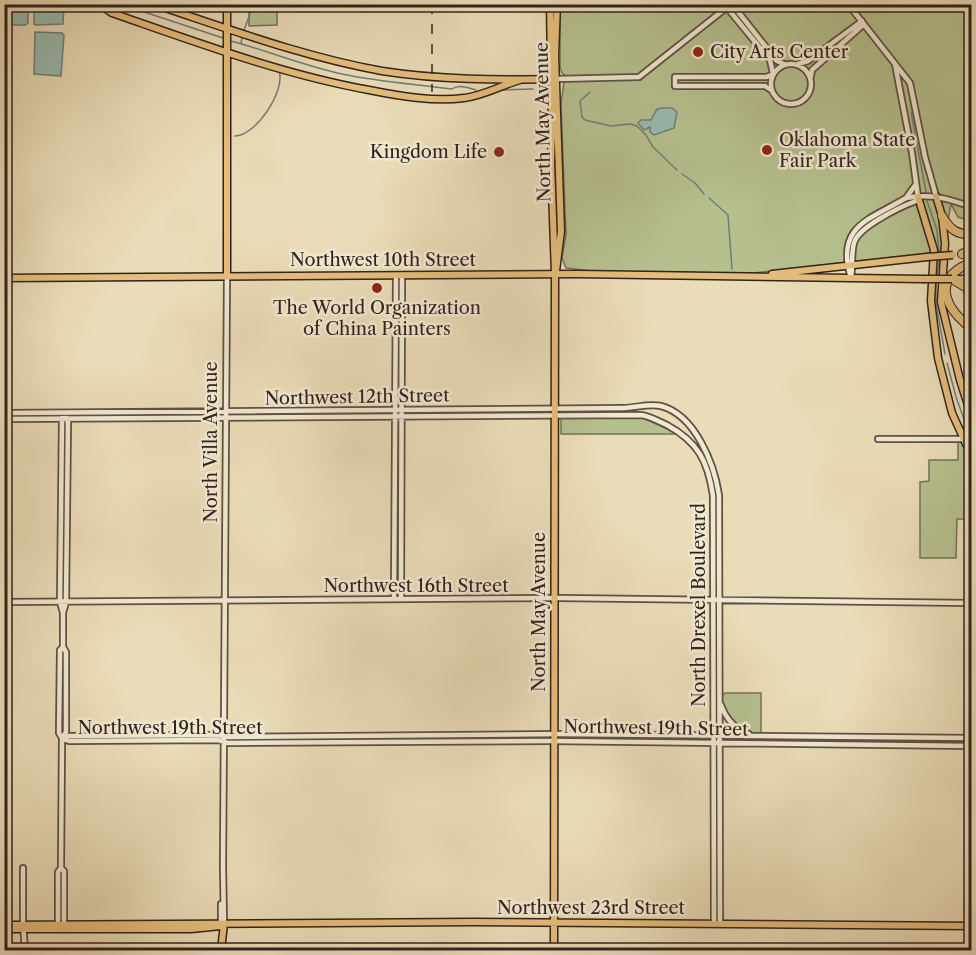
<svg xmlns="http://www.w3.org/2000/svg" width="976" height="955" viewBox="0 0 976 955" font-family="'Libre Caslon Text',serif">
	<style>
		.green { fill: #b6c08f; stroke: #737256; stroke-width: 1.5 }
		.water { fill: #98bbb3; stroke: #6e7e77; stroke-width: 1.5 }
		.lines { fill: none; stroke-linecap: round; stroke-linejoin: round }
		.stream { stroke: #6e7e77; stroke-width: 1.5 }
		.minor-casing { stroke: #5e5144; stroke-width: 8 }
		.major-casing { stroke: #30231e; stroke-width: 9 }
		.highway-casing { stroke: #30231e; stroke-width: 10 }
		.minor { stroke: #f1e8d1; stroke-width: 4.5 }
		.major { stroke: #e5be7c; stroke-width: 6 }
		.highway { stroke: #e5be7c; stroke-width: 8 }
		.rail { stroke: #30231e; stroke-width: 1.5; stroke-dasharray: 10 10; stroke-linecap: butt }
		.major-bridge-casing { stroke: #30231e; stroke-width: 9; stroke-linecap: butt }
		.major-bridge { stroke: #e5be7c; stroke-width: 6 }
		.poi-dot { fill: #8f2418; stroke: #f1e8d1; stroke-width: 2 }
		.labels { text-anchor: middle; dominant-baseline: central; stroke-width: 5; stroke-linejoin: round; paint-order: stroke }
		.poi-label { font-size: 18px; fill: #30231e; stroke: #f1e8d1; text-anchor: start }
		.street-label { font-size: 18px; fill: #30231e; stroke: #f1e8d1 }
	</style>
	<rect width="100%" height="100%" fill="#eadcb8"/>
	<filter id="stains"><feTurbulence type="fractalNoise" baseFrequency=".00333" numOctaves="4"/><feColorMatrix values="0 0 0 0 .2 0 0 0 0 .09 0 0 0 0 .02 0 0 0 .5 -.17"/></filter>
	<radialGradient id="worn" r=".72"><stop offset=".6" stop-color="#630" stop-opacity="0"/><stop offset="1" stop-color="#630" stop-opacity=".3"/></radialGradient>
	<path class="green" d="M249,5H277V25L249,26Z
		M560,5H971V221L958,217L951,204L946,232L947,251L754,273L599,272L566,268L562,258L566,235L561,104L565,75L562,73L560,67Z
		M561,417H641L678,434H561Z
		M958,441L962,443L971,461V515H968L967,519H957L956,558H920V482L929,481V460H958Z
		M725,693H761V735C740,732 722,718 722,696Z"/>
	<path class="water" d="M5,4L28,5V23L25,25H5Z
		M34,5H64L63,24L36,25L34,24Z
		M35,32L62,33L64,35L61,76L34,74Z
		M661,108H672L677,112L674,128L654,135L650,132V127L644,130L638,123L641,120H651L657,109Z"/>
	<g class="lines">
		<path class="stream" d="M120,4L223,38
			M244,30L250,14L251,4
			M231,41C268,51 305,66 342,74C379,82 415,84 452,89C459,84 469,88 476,90
			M241,43L242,38
			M504,90L533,89
			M590,92L580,101L582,117L585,120L611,126L630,124L637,126L646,135L653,147L677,170
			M911,112L926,192
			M235,136C256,136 286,90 279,71
			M682,174L695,183L704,194
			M709,198L728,215L732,269
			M927,201L937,230L939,255
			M937,276L939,260
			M936,281V303L945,354
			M947,363L956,397L969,433"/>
		<g class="minor-casing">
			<path id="minor" d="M724,4L770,60L773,74
				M732,4L777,61L784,64
				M848,4L910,83L925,157L936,196
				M771 84a20 20 0 1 1 40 0a20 20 0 1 1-40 0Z
				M798,64L808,61L862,21
				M895,64L912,153L918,197
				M811,76L812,70L864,24
				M556,79L639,77L731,4
				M771,90L765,86H675V77H766L772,75
				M906,198L916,184
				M851,277C853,266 851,254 854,243C858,227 900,207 916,201L918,197
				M851,278C835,226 869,220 906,198C930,193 949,199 972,207
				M4,413L624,408C635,408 649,403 661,406C695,415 714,463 719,495L720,924
				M62,418L60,602L63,613
				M4,419L641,415C650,416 658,421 667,425C698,442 708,461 713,496L714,924
				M878,439H972
				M394,599L396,275
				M401,599L402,275
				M4,602L560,598L972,603
				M721,705C726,719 735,729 749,734
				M62,738L69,741L218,740L228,743L551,741L972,746
				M62,738L69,736L217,735L229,737L561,734L972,738
				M62,738L59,733L60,650L63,647V613L66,602L68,422L66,418
				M23,868V924L25,950
				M61,868L64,871V927
				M224,924L223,867L227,276
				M221,926V904
				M58,927V872L61,868L62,738L66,732V652L63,647"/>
		</g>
		<g class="major-casing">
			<path id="major" d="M99,4L112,13C196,42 281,74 369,90C399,96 434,102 464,98C483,96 502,85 520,80
				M153,4C229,29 304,57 382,71C439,80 499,80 556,79
				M550,4L552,128L551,163L555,274L554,950
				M936,196L942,216L945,243L941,302L960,380L972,418
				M918,197L934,250L931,301L938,358L952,413L972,457
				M556,271L561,231L555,55L557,4
				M772,274L927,257
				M227,276V4
				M4,278L577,274L923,279
				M952,279H972
				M4,925L473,922L972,926
				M4,929H191L221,926L224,924
				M221,950L224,924"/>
		</g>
		<g class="highway-casing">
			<path id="highway" d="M942,216C950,229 956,235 972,234
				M962,254L972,250
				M972,262C930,279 945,308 972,329
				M952,279L967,288L972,300"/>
		</g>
		<use href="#minor" class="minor"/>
		<use href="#major" class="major"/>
		<use href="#highway" class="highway"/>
		<path class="rail" d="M432,4V92"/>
		<g class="major-bridge-casing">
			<path id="major-bridge" d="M927,257L953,255
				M923,279H952"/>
		</g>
		<use href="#major-bridge" class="major-bridge"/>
	</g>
	<g class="poi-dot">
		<circle cx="698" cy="52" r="6"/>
		<circle cx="767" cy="150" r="6"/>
		<circle cx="499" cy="152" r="6"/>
		<circle cx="377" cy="288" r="6"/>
	</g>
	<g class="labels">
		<g class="poi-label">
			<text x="710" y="52">City Arts Center</text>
			<text x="779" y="140">Oklahoma State<tspan x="779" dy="21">Fair Park</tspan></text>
			<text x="487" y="152" text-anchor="end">Kingdom Life</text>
			<text x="377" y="308" text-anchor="middle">The World Organization<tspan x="377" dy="21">of China Painters</tspan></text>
		</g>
		<g class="street-label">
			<text transform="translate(543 122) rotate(-91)">North May Avenue</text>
			<text x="383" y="260">Northwest 10th Street</text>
			<text transform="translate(357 397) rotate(-1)">Northwest 12th Street</text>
			<text transform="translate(211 442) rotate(-90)">North Villa Avenue</text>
			<text x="416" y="586">Northwest 16th Street</text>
			<text transform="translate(699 605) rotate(-90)">North Drexel Boulevard</text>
			<text transform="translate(539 612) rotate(-90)">North May Avenue</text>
			<text x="170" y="728">Northwest 19th Street</text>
			<text transform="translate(656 728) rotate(1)">Northwest 19th Street</text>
			<text x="591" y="908">Northwest 23rd Street</text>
		</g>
	</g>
	<rect width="976" height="955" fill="none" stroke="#eadcb8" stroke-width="24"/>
	<rect x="6" y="6" width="964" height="943" fill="none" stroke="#30231e" stroke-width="3"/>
	<rect x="12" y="12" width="952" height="931" fill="none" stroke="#30231e" stroke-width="1.5"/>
	<rect width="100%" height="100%" filter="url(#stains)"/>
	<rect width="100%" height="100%" fill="url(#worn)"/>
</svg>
